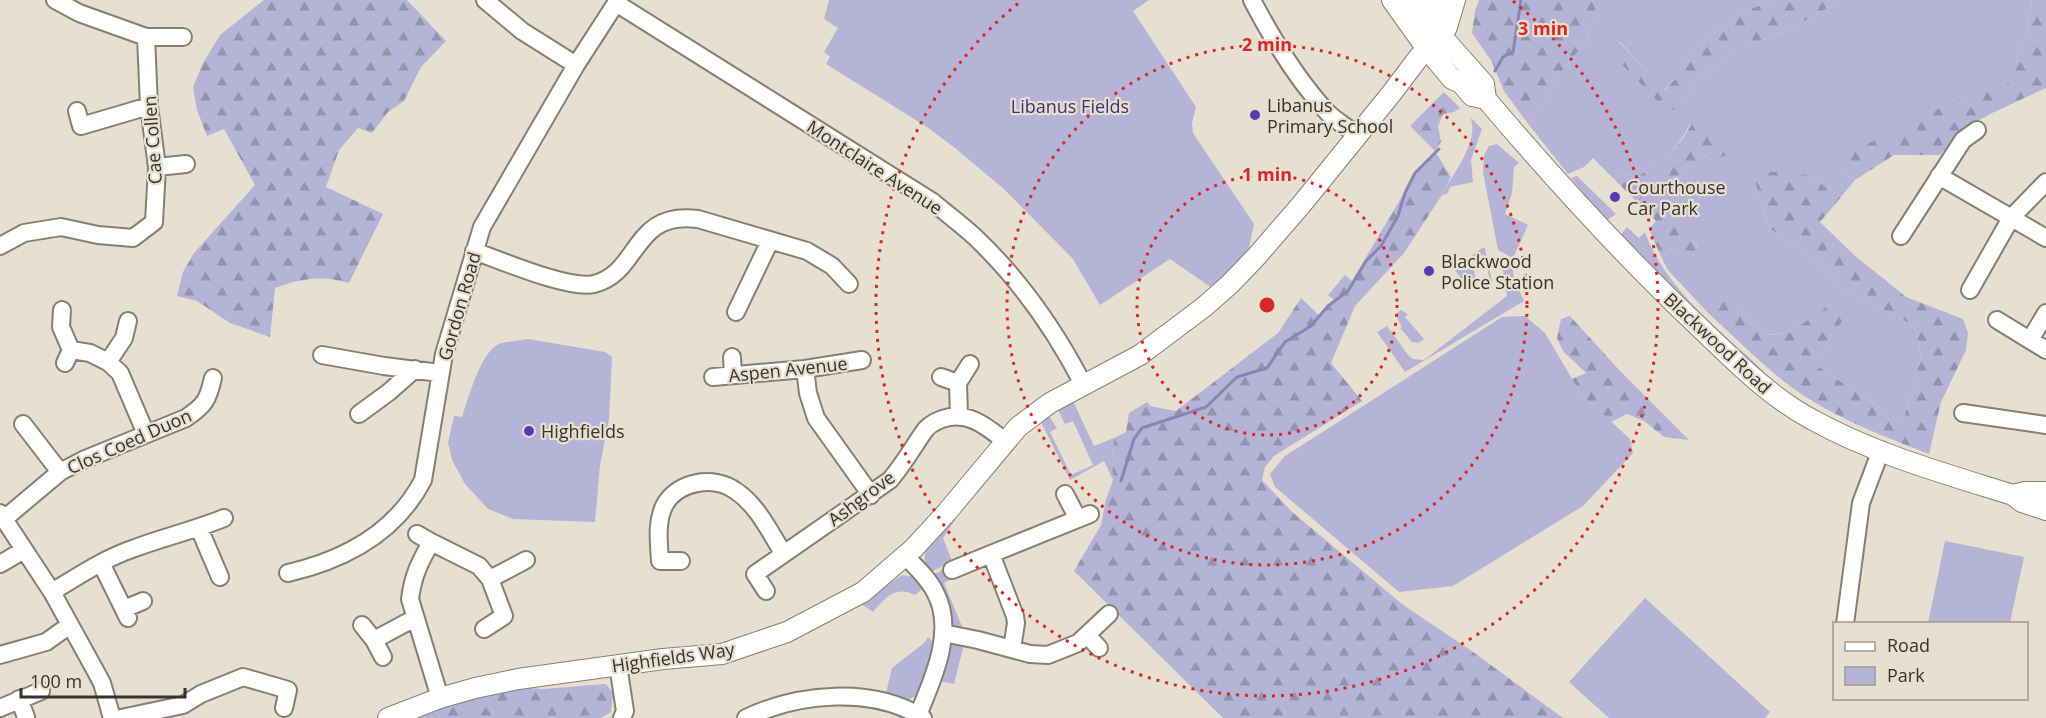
<svg xmlns="http://www.w3.org/2000/svg" width="2046" height="718" viewBox="0 0 2046 718" font-family="'Open Sans',sans-serif">
	<style>
		.green { fill: #b5b4d6 }
		.forest { fill: url(#forest-firs) }
		.lines { fill: none; stroke-linecap: round; stroke-linejoin: round }
		.stream { stroke: #8885b7; stroke-width: 3 }
		.minor-casing { stroke: #878071; stroke-width: 20 }
		.major-casing { stroke: #878071; stroke-width: 22 }
		.minor { stroke: #fff; stroke-width: 16 }
		.major { stroke: #fff; stroke-width: 20 }
		.ring { fill: none; stroke: #d62828; stroke-width: 3; stroke-dasharray: 3 6 }
		.poi-dot { fill: #553bb3; stroke: #e7dfcf; stroke-width: 2 }
		.labels { text-anchor: middle; dominant-baseline: central; stroke-width: 4.5; stroke-linejoin: round; paint-order: stroke }
		.poi-label { font-size: 18px; fill: #36332d; stroke: #e7dfcf; text-anchor: start }
		.park-label { font-size: 18px; fill: #3c3272; stroke: #e7dfcf }
		.street-label { font-size: 18px; fill: #36332d; stroke: #e7dfcf }
		.centre { fill: #d62828; stroke: #e7dfcf; stroke-width: 3 }
		.ring-label { font-size: 18px; text-anchor: middle; font-weight: bold; fill: #d62828; stroke: #e7dfcf; stroke-width: 4.5; stroke-linejoin: round; paint-order: stroke }
	</style>
	<defs>
		<pattern id="forest-firs" width="22" height="20" patternUnits="userSpaceOnUse" patternTransform="scale(1.5)"><rect width="22" height="20" fill="#b5b4d6"/><path d="M5 1l3.5 6h-7zM16 11l3.5 6h-7z" fill="#9493ae"/></pattern>
	</defs>
	<rect width="100%" height="100%" fill="#e7dfcf"/>
	<path class="green" d="M829,0H1149L1133,11L1196,107L1192,123L1193,133L1254,224L1248,253L1212,288L1170,259L1100,305L1073,259L1004,189L955,148L927,127L826,64L830,57L824,52L838,28L824,19Z
		M1592,0H1773L1743,12L1690,52L1676,78L1664,90L1620,42L1614,50L1681,104L1693,85L1731,51L1789,30L1841,0H2032L2026,37L2006,89L1954,101L1843,173L1855,180L1841,197L1808,175L1755,182L1769,228L1813,257L1833,277L1841,289L1915,326L1921,357L1904,418L1890,421L1881,409L1818,366L1829,339L1844,317L1832,303C1817,315 1780,344 1761,331C1749,322 1736,306 1724,295L1709,305V314L1668,270L1662,259L1670,249L1679,258H1691L1698,246L1651,203L1643,207L1637,202C1650,191 1664,185 1678,176C1690,168 1698,159 1712,152L1690,124C1677,150 1661,162 1637,177L1621,174L1615,180L1593,158L1584,167L1568,174L1529,125L1566,66L1586,42L1596,8Z
		M1470,117L1482,129L1471,160L1473,182L1450,187L1447,194L1442,195C1452,174 1481,140 1470,117Z
		M1497,144L1519,163L1514,167L1512,193L1505,214L1528,225L1513,258L1498,250L1483,172L1484,155L1489,146Z
		M1577,176L1616,214L1608,220L1601,216L1571,178Z
		M1627,227L1639,238L1645,232C1664,285 1713,325 1754,362C1766,374 1778,387 1792,396C1809,409 1830,418 1849,428L1856,435L1787,398L1706,326L1621,235Z
		M1482,248H1485L1492,281L1485,290L1483,287L1490,281L1484,255L1471,258L1477,284L1470,290L1454,269Z
		M1502,264L1512,265L1514,279L1524,301L1405,372L1377,332L1387,326L1408,355L1413,359L1424,360L1507,296Z
		M1401,310L1408,314L1405,317L1424,339L1418,343L1412,342L1400,328L1402,327L1397,317V313Z
		M1525,316L1545,333L1581,394L1630,439L1633,453L1583,506L1453,586L1399,592L1275,487L1270,474L1285,456L1502,317Z
		M528,339L605,352L612,357L609,419L600,465L595,522L513,519L488,509L465,484L452,460L448,443L454,416L462,417C468,399 481,351 499,344C508,341 519,341 528,339Z
		M1073,401L1094,446L1114,438L1112,460L1113,480L1104,461L1070,480L1040,420L1048,415L1057,428L1050,432L1071,475L1093,465L1073,421L1065,424L1058,410V408Z
		M963,508L943,538L952,561L931,572C925,564 923,560 926,551Z
		M1945,541L2024,557L2010,623H1928Z
		M946,568L951,579L944,583L963,629C944,624 951,612 946,597C943,588 938,582 933,575Z
		M902,575L915,577L922,589L915,595C895,585 885,598 873,612L860,603Z
		M1645,598L1770,712L1765,718H1609L1569,682Z
		M928,637L934,643L929,664L916,696L905,701L886,693L892,668L924,643Z
		M957,643L964,644L954,684L940,681L950,649L953,645Z"/>
	<path class="forest" d="M264,0H407L446,41L421,67L404,101L388,112L372,133L358,128L339,150L326,187L383,214L349,283C321,275 302,278 275,288L270,337L230,323L197,301L177,296L183,272L194,253L255,185L224,129L207,136L197,110L193,87L203,63L220,35Z
		M1479,0H1592L1596,8L1586,42L1566,66L1529,125L1504,91L1492,62L1472,33L1475,11Z
		M1773,0H1841L1789,30L1731,51L1693,85L1681,104L1673,110L1664,108L1617,59L1614,50L1619,42L1665,90L1676,78L1690,52L1743,12Z
		M2032,0H2046V88L1990,114L1960,131L1940,155H1894L1855,180L1843,173L1845,155L1954,101L2006,88L2026,37Z
		M1444,92L1460,108L1454,112L1443,114L1438,126L1441,142L1435,151L1451,177L1442,195L1404,253L1355,306L1331,363L1362,401L1274,456L1265,467L1262,480L1291,511L1402,604L1473,652L1563,718H1223L1074,571L1101,525L1106,499L1113,480L1112,460L1114,438L1126,432L1129,413L1147,402L1150,406L1176,411L1278,333L1301,298L1320,316L1334,300L1328,295L1345,275L1352,281L1411,181L1414,173L1435,151L1410,126Z
		M1700,115L1739,151L1721,157L1712,152C1698,159 1690,168 1678,176C1664,185 1650,191 1637,202L1615,180L1621,174L1637,177C1653,167 1667,157 1679,143C1688,133 1689,124 1700,115Z
		M1764,171L1808,175L1841,197L1820,222L1854,255L1906,297L1963,319L1968,333L1966,350L1941,402L1929,454C1878,434 1824,414 1781,379C1756,359 1733,335 1709,314V305L1716,298L1724,295C1737,306 1748,322 1761,331C1780,345 1816,314 1832,303L1845,317L1829,339L1818,366L1881,409L1890,421L1904,418L1921,357L1915,326L1841,289L1833,277L1813,257L1769,228L1755,182Z
		M1650,203L1660,207L1698,247L1692,258H1679L1670,249L1662,259L1649,229L1656,221L1643,207Z
		M1570,316L1621,372L1689,440L1664,437L1644,421L1627,414L1611,422L1581,394L1572,379L1586,373L1563,351L1557,338L1561,319Z
		M606,684L613,693L611,712L601,718H408L456,700L518,687L543,689Z"/>
	<g class="lines">
		<path class="stream" d="M1495,71L1503,57L1513,52L1521,0
			M1121,481L1134,439L1142,428L1206,407L1237,377L1267,368L1285,342L1311,326L1328,306L1348,291L1366,261L1381,246L1398,216L1405,193L1415,173L1439,149"/>
		<g class="minor-casing">
			<path id="minor" d="M55,0L79,13L146,37H183
				M485,0L522,31L576,65
				M1252,0C1273,40 1297,80 1328,113C1337,122 1348,127 1357,136
				M616,3L933,202C947,214 962,225 976,238C1020,280 1055,330 1083,384
				M77,111L81,126L149,106
				M157,167L186,164
				M1939,176L2046,238
				M1901,236L1963,140L1977,130
				M0,246L24,233L61,227L98,235L133,238L154,222L157,167L149,106L146,37
				M474,251C500,260 569,290 594,284C640,273 632,210 698,219L807,251L832,266L849,284
				M1970,290L2011,218L2046,182
				M62,310L61,327L71,350
				M736,312L770,241
				M1997,320L2046,350
				M2030,340L2046,313
				M322,355L384,366L440,373
				M732,357L733,375
				M108,362L124,338L128,321
				M65,363L71,350L90,353L108,362L120,373L146,434
				M805,369L808,393L816,418L871,495
				M713,377L805,369L862,360
				M941,377L958,383
				M1963,413L2046,425
				M359,414L389,392L415,369
				M959,416L958,383L970,364
				M23,424L60,472
				M1065,494L1078,519
				M0,513L52,592L95,670L102,683L112,718
				M4,519L60,472L83,460L186,418C205,405 208,400 213,378
				M199,528L220,577
				M417,534L431,542
				M905,556C916,567 928,578 935,592C956,630 933,679 918,715
				M681,561H660C659,543 656,523 664,506C677,481 714,475 736,491C757,505 770,532 783,553
				M101,563L128,618
				M0,564L24,550
				M952,570L991,554
				M288,573C344,560 395,534 423,480L444,354L482,227L576,65L618,0
				M490,579L526,560
				M766,591L755,574L890,480C903,465 912,449 923,433C927,426 934,422 942,419C967,410 986,426 1005,441
				M52,592C78,576 105,558 135,548C164,537 195,530 224,518
				M124,609L143,601
				M1845,624L1861,503L1881,450
				M362,625L374,640
				M943,633L978,640L1030,654L1048,655L1078,643L1109,614
				M1087,635L1099,648
				M1012,649L1016,623L1015,616L991,554L1090,514
				M0,655L46,642L70,625
				M383,657L374,640L415,618
				M618,665L625,711L622,718
				M440,698L410,599C413,575 420,562 431,542L479,566L490,579L504,616L484,629
				M19,699L26,717
				M0,708L41,691
				M121,718L183,705L201,694L243,677L288,690L284,708
				M746,718C798,693 873,686 923,718"/>
		</g>
		<g class="major-casing">
			<path id="major" d="M1392,0L1427,49L1452,79L1461,83L1472,96L1486,99
				M1413,0L1429,22L1484,84L1486,99C1553,178 1622,254 1697,325C1733,359 1769,397 1813,420C1874,454 1946,474 2013,495L2022,502L2046,510
				M1425,31L1436,0
				M2013,495L2025,492H2046
				M388,718L440,698L475,688L518,679L663,659L722,654L787,632L863,592L914,548L947,512L1018,427L1050,403L1140,355L1204,307L1230,284L1256,257L1301,205L1391,94L1419,57L1442,35L1447,27L1455,0"/>
		</g>
		<use href="#minor" class="minor"/>
		<use href="#major" class="major"/>
	</g>
	<g class="ring">
		<circle cx="1267" cy="305" r="130"/>
		<circle cx="1267" cy="305" r="260"/>
		<path d="M1513 1A391 391 0 1 1 1021 1"/>
	</g>
	<g class="poi-dot">
		<circle cx="1255" cy="115" r="6"/>
		<circle cx="1615" cy="197" r="6"/>
		<circle cx="1429" cy="271" r="6"/>
		<circle cx="529" cy="431" r="6"/>
	</g>
	<g class="labels">
		<g class="poi-label">
			<text x="1267" y="105">Libanus<tspan x="1267" dy="21">Primary School</tspan></text>
			<text x="1627" y="187">Courthouse<tspan x="1627" dy="21">Car Park</tspan></text>
			<text x="1441" y="261">Blackwood<tspan x="1441" dy="21">Police Station</tspan></text>
			<text x="541" y="431">Highfields</text>
		</g>
		<g class="park-label">
			<text x="1070" y="106">Libanus Fields</text>
		</g>
		<g class="street-label">
			<text transform="translate(152 140) rotate(-94)">Cae Collen</text>
			<text transform="translate(875 167) rotate(33)">Montclaire Avenue</text>
			<text transform="translate(459 306) rotate(-74)">Gordon Road</text>
			<text transform="translate(1718 343) rotate(43)">Blackwood Road</text>
			<text transform="translate(788 369) rotate(-6)">Aspen Avenue</text>
			<text transform="translate(129 441) rotate(-24)">Clos Coed Duon</text>
			<text transform="translate(861 498) rotate(-37)">Ashgrove</text>
			<text transform="translate(673 657) rotate(-8)">Highfields Way</text>
		</g>
	</g>
	<circle cx="1267" cy="305" r="9" class="centre"/>
	<g class="ring-label">
		<text x="1543" y="35">3 min</text>
		<text x="1267" y="51">2 min</text>
		<text x="1267" y="181">1 min</text>
	</g>
	<rect x="1833" y="622" width="195" height="78" fill="#e7dfcf" stroke="#a09a8e" stroke-width="1.5"/>
	<rect x="1845" y="642" width="30" height="9" fill="#ffffff" stroke="#a09a8e" stroke-width="1.5"/>
	<text x="1887" y="652" font-size="18" fill="#36332d">Road</text>
	<rect x="1845" y="667" width="30" height="18" fill="#b5b4d6" stroke="#a09a8e" stroke-width="1.5"/>
	<text x="1887" y="682" font-size="18" fill="#36332d">Park</text>
	<path d="M21 688v9h164v-9" fill="none" stroke="#36332d" stroke-width="3"/>
	<text x="30" y="688" font-size="18" fill="#36332d" stroke="#e7dfcf" stroke-width="4.5" paint-order="stroke">100 m</text>
</svg>
